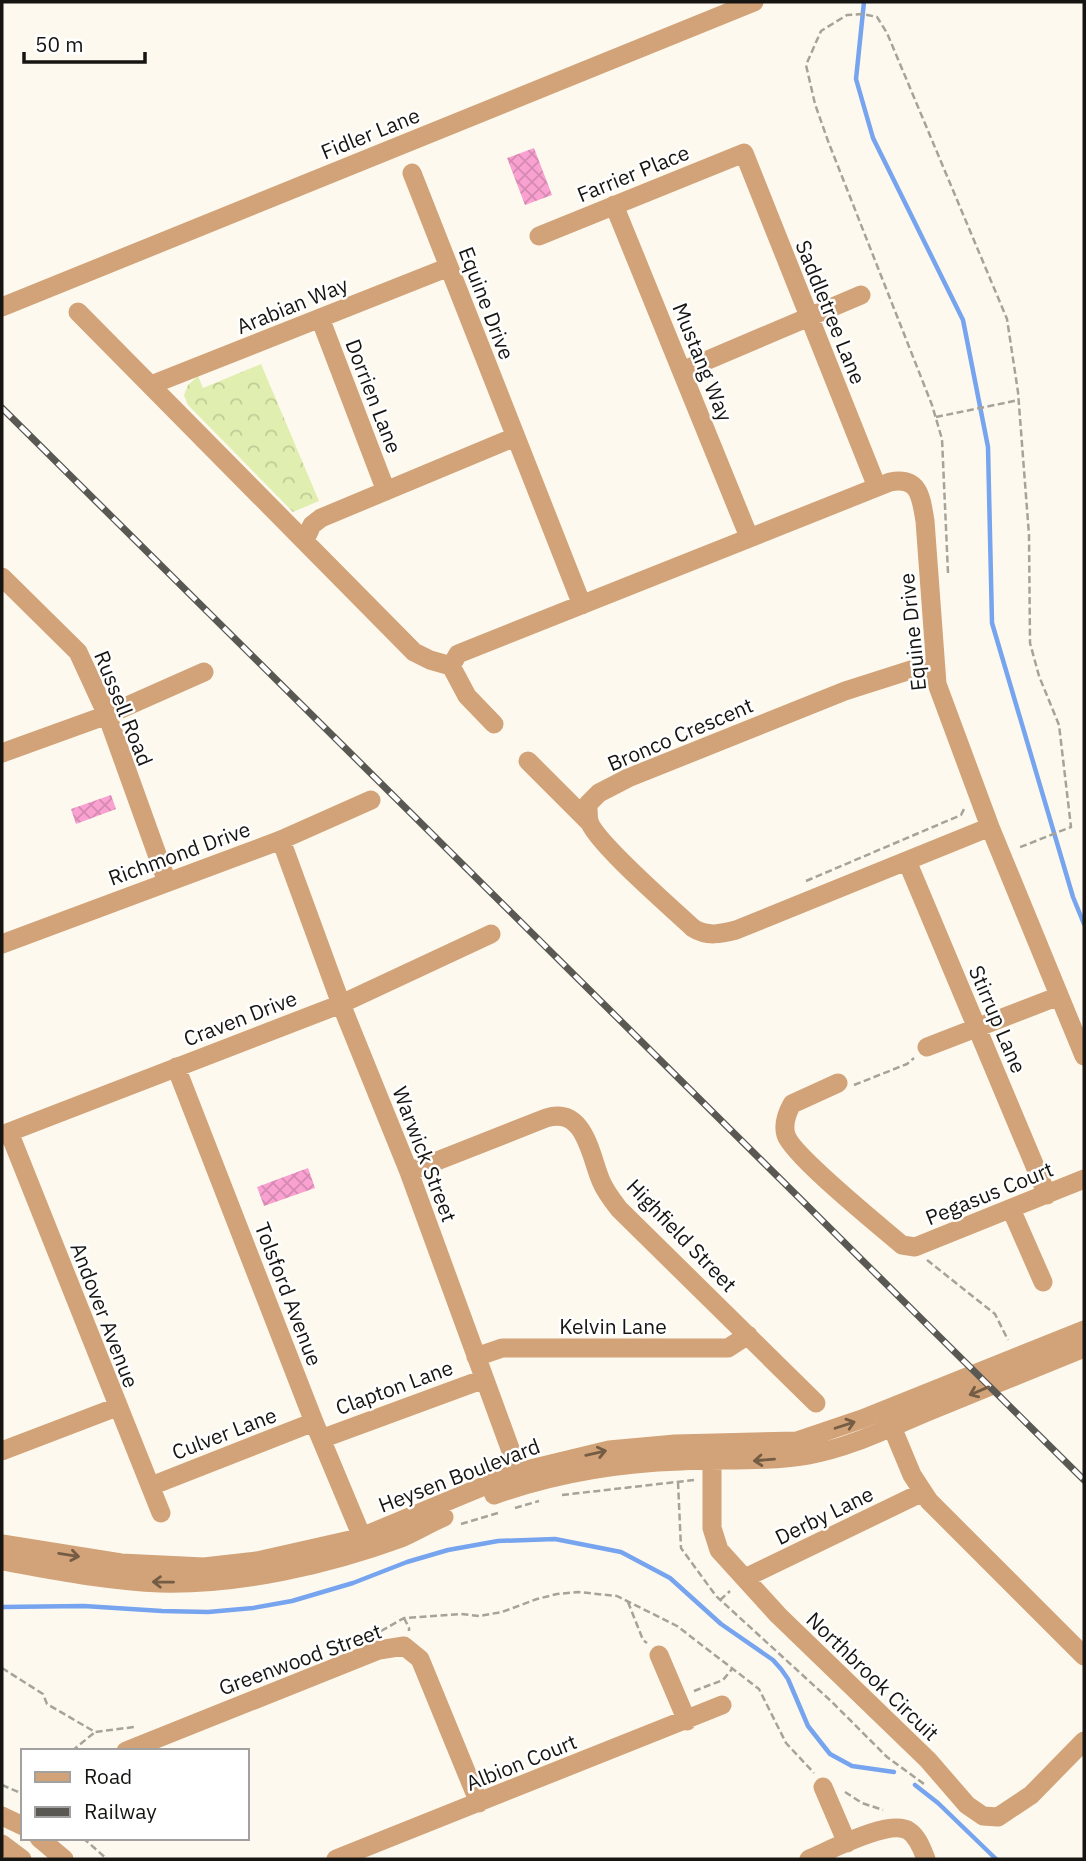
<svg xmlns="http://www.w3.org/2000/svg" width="1086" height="1861" viewBox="0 0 1086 1861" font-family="'IBM Plex Sans',sans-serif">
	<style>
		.forest { fill: url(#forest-crowns) }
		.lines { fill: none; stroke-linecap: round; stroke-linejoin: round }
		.stream { stroke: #76a4ee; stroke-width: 4.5 }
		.building { fill: url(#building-cross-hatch) }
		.path { stroke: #a6a39b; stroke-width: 2.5; stroke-dasharray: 7 3.5; stroke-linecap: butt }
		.minor { stroke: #d2a378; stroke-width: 19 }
		.rail-casing { stroke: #5a5853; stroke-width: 7 }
		.rail { stroke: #fff; stroke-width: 4.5; stroke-dasharray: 13; stroke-linecap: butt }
		.oneway { stroke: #745c45 }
		.labels { text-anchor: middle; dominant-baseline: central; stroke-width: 5; stroke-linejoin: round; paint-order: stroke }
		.street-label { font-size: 21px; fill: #161512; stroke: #fff }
	</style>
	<defs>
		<pattern id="forest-crowns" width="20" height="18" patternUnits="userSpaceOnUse" patternTransform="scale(1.75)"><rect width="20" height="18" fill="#e0efb0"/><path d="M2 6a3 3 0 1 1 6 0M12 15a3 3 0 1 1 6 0" fill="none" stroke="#bfcc96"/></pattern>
		<pattern id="building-cross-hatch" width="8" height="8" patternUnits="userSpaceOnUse" patternTransform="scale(1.75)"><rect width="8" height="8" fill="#f9a1d1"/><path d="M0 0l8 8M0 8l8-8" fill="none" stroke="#d58ab2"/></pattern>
	</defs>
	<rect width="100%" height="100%" fill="#fdf9ee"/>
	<path class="forest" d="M261,364L319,501L293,512L188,405L184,395L188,385L198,376L203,388Z"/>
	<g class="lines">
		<path class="stream" d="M864,2L856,79L873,138L963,320L988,447L992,623L1073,897L1084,924
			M2,1607L84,1606L162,1611L208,1612L253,1608L292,1601L353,1583L407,1562L448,1550L498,1541L555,1539L621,1552L670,1578L721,1624L773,1660L781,1669L788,1679L808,1726L830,1754L852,1766L894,1772
			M915,1785L938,1803L996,1859"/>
	</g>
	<path class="building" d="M534,148L552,195L525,205L507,158Z
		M111,795L116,809L76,824L71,809Z
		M308,1168L315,1188L264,1206L257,1187Z"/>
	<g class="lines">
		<path class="path" d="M936,417L1019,400
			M948,573L942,439L932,405L828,141L815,104L806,65L821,31L847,15L863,14L877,17L887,33L1007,319L1018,392L1029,535L1030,643L1039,676L1059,725L1071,827L1018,848
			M806,881L961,815L964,809
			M854,1085L907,1064L914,1058
			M927,1260L995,1314L1008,1340
			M678,1482L681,1548L716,1596L832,1702L887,1757L924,1784
			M562,1495L694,1480
			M515,1508L539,1501
			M461,1524L498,1513
			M720,1600L730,1591
			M628,1602L643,1640L647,1643
			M404,1618L409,1628V1631
			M381,1631L404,1618L461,1614L479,1616L502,1612L537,1599L557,1594L578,1592L617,1596L677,1626L759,1689L786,1743L814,1773
			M2,1668L43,1694L47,1704L95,1732L134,1727
			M694,1691L723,1680L732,1669
			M72,1751L95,1732
			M2,1785L23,1794
			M845,1792L862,1803L883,1810
			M83,1838L107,1859"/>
		<path class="minor" d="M412,173L582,605
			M614,205L749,537
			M539,236L744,153L877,487
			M2,307L754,2
			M78,312L414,652L430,660L451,666L467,696L494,724
			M320,318L386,491
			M682,371L861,295
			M151,385L449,267
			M305,540L312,525L321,518L515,437
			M2,577L78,652L107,715L167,882
			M451,666L458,654L890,482C920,476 921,498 925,521L937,684L990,827L1084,1056
			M935,666L917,668L845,691L628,778L599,793L588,804C588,809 588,816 589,821C595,842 673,909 693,928C707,937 721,934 736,930L990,827
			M2,753L107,715L204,672
			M528,761L589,822
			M281,840L341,1004L409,1172L523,1484
			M907,861L1047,1195
			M2,944L281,840L371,800
			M927,1047L1059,996
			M176,1067L314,1422L362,1537
			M838,1083L792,1104C787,1113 783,1125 786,1135C792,1155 881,1227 902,1245L915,1247L1084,1179
			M9,1132L161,1513
			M2,1135L341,1004L491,934
			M409,1172L546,1118C585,1106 590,1155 601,1181C605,1191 612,1200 619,1209L816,1403
			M1011,1209L1043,1282
			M476,1357L502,1348H728L748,1335
			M892,1427L912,1475L929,1501L1084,1656
			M321,1439L484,1379
			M712,1448V1528L719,1550L778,1615L928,1760L967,1805L983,1816L998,1817L1031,1795L1084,1741
			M2,1451L117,1407
			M151,1486L314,1422
			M494,1495C553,1474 618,1463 681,1461C724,1459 765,1462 808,1455C849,1448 889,1428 927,1412C979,1391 1032,1369 1084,1348
			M2,1544L121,1563L204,1567L257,1561L359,1538L518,1472L609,1450L675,1444L797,1441L862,1419L1084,1330
			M2,1561C54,1570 107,1581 160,1583C239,1585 327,1565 401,1538C415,1532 430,1523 444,1517
			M745,1578L923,1492
			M659,1655L687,1721
			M126,1751L379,1650L404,1646L420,1659L479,1803
			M823,1787L847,1843
			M2,1816L23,1826
			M39,1838L64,1859
			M2,1844L22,1859
			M336,1859L722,1705
			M809,1859C829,1851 890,1818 909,1831C918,1837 922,1849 926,1859"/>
		<g class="rail-casing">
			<path id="rail" d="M2,408L1084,1480"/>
		</g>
		<use href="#rail" class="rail"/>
	</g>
	<defs><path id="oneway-shaft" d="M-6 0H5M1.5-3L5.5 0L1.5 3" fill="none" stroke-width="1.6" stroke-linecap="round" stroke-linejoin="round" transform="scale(1.75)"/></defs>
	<g class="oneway">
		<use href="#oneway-shaft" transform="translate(979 1391) rotate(157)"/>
		<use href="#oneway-shaft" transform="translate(845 1425) rotate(-18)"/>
		<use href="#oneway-shaft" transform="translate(596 1453) rotate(-13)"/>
		<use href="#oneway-shaft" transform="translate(764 1460) rotate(175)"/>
		<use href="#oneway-shaft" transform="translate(69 1555) rotate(9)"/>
		<use href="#oneway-shaft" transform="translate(163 1582) rotate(-179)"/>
	</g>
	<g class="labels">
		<g class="street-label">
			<text transform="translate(370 133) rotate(-22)">Fidler Lane</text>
			<text transform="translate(633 173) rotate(-22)">Farrier Place</text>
			<text transform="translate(487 303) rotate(69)">Equine Drive</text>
			<text transform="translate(292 305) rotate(-22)">Arabian Way</text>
			<text transform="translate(831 312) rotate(68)">Saddletree Lane</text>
			<text transform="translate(703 362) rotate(68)">Mustang Way</text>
			<text transform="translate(374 396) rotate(69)">Dorrien Lane</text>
			<text transform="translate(912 632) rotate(-96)">Equine Drive</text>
			<text transform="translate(124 708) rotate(68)">Russell Road</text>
			<text transform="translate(680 734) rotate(-23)">Bronco Crescent</text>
			<text transform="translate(179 853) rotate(-20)">Richmond Drive</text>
			<text transform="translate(240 1018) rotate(-21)">Craven Drive</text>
			<text transform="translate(998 1019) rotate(67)">Stirrup Lane</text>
			<text transform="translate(425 1154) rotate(69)">Warwick Street</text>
			<text transform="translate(989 1193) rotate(-22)">Pegasus Court</text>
			<text transform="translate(682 1235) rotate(46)">Highfield Street</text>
			<text transform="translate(289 1294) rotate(69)">Tolsford Avenue</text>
			<text transform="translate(105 1315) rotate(69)">Andover Avenue</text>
			<text x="613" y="1326">Kelvin Lane</text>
			<text transform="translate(394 1387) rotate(-20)">Clapton Lane</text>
			<text transform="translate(224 1433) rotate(-21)">Culver Lane</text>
			<text transform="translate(459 1475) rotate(-21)">Heysen Boulevard</text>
			<text transform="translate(824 1515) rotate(-26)">Derby Lane</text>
			<text transform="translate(300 1659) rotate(-20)">Greenwood Street</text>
			<text transform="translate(873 1676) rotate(44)">Northbrook Circuit</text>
			<text transform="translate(521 1762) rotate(-22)">Albion Court</text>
		</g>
	</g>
	<rect width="1086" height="1861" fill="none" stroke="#161512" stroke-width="7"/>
	<rect x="21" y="1749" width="228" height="91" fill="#ffffff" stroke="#a2a1a0" stroke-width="2"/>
	<rect x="35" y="1772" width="35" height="10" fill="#d2a378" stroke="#a2a1a0" stroke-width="2"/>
	<text x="84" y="1784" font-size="21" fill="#161512">Road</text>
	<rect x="35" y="1807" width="35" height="10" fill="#5a5853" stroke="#a2a1a0" stroke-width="2"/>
	<text x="84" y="1819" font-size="21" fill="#161512">Railway</text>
	<path d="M24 52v10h121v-10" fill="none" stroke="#161512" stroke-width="3.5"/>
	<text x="35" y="52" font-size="21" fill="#161512" stroke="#ffffff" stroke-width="5" paint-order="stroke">50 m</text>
</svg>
